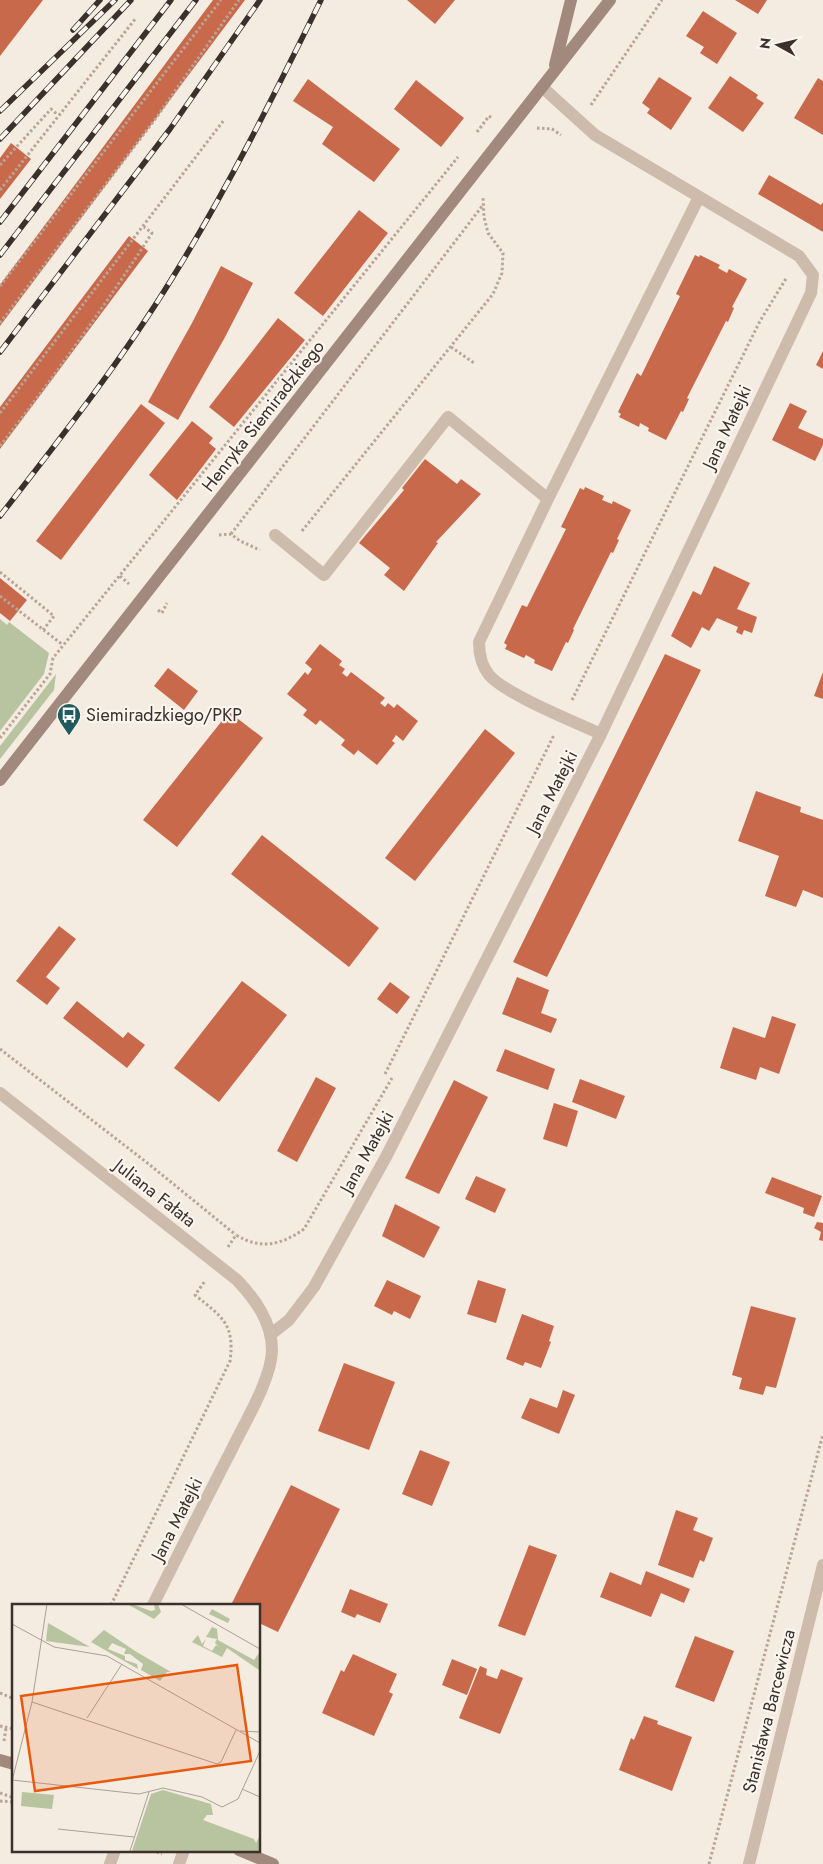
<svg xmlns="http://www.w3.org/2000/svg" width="823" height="1864" viewBox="0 0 823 1864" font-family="Jost,sans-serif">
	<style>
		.green { fill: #b8c4a0 }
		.building { fill: #c8694b }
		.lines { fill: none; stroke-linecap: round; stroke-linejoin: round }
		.path { stroke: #b9a596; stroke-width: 3; stroke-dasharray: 2.5 2.5; stroke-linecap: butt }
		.lane { stroke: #cdbbac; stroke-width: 12 }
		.street { stroke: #cdbbac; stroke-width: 12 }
		.secondary { stroke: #a18a7d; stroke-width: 12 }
		.rail-casing { stroke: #3b302b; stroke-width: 5.5 }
		.rail { stroke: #fbf5ee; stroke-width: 4; stroke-dasharray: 11; stroke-linecap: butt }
		.labels { text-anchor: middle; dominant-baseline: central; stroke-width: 4.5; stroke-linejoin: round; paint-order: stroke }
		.street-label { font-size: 18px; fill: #3b302b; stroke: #fbf5ee }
		.poi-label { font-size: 18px; fill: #3b302b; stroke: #fbf5ee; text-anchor: start }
		.inset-road { fill: none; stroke: #aaa098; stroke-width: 1 }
		.view { fill: #e8590c; fill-opacity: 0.15; stroke: #e8590c; stroke-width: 2.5 }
		.inset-edge { fill: none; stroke: #3b302b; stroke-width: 2.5 }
	</style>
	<rect width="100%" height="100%" fill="#f4ebe1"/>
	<path class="green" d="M0,619L7,625L9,622L49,653L44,674L0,731Z
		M56,674L54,690L0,759V746Z"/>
	<path class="building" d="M0,0H43L0,56Z
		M213,0H245L0,326V285Z
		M407,0H455L435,24Z
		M735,0H767L758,14Z
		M703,11L737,33L717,64L700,53L704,47L686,36Z
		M730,76L758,95L756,98L764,103L743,132L708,108Z
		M659,77L692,98L671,130L647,113L650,109L642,103Z
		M818,78L823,81V135L794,118Z
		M308,79L400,149L374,182L322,144L333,127L293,101Z
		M416,80L464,118L441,147L394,109Z
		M11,143L31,159L0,199V158Z
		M769,175L821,205L823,202V232L758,194Z
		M359,210L388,233L323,316L294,293Z
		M129,236L148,251L0,449V407Z
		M695,255L699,257L700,255L720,265L718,268L727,273L729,269L747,279L732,307L734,308L728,322L726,321L687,398L689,399L683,412L681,411L666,440L648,431L649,428L640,423L639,427L619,417L621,414L618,412L637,373L641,376L680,296L676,294Z
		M221,266L253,283L224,339L178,420L148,402L192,323Z
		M278,318L305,340L234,427L209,407Z
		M823,351V369L816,365Z
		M790,403L807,411L798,428L823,439V445L815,461L772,440Z
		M141,404L165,423L61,560L36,541Z
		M192,421L213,438L209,443L216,449L177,500L149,475Z
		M425,459L457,484L461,479L481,494L436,542L438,543L404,591L384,575L390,568L359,543L404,490L402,488Z
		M585,487L604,496L602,500L612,504L613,501L631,510L617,539L619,540L613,553L611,552L573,629L574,630L568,643L566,642L552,671L534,663L535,660L526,655L524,658L505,649L507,645L504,643L522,605L527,607L566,529L561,527L580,488L584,490Z
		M714,566L750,583L737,609L757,617L752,633L744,630L742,635L736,632L738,627L717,618L709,631L702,627L691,648L671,636L693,591L701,595Z
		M0,578L27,600L10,621L0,613Z
		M320,644L342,661L339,665L345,669L342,673L347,677L351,672L385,698L380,703L385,707L388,703L394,708L397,704L418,721L403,741L396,735L392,741L395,743L377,765L358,750L354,755L341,745L345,740L320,720L316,725L303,715L307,710L287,694L305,672L308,675L312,669L305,663Z
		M665,654L701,670L547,977L513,962Z
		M168,668L198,691L184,710L154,686Z
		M823,672V699L814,696Z
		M229,712L263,738L177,847L143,820Z
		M485,729L515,753L415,881L385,858Z
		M756,791L801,807L800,812L823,820V898L803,890L796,907L765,896L779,856L738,841Z
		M262,835L379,928L349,967L231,874Z
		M59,926L76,939L46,977L60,988L47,1005L16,981Z
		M517,977L549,990L541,1013L557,1019L551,1033L502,1014Z
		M242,981L287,1015L219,1102L174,1068Z
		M390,982L410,997L397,1014L377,999Z
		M77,1001L123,1038L128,1032L145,1045L127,1068L63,1018Z
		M772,1016L796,1024L779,1074L760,1067L756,1080L720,1068L733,1027L765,1038Z
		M505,1049L555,1069L548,1090L496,1071Z
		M316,1077L336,1088L297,1162L277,1151Z
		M580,1079L625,1096L616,1119L572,1102Z
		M454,1080L488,1097L439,1194L405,1178Z
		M554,1103L578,1111L567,1147L543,1139Z
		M476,1176L506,1189L495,1213L465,1199Z
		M772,1177L822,1196L814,1217L803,1213L804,1208L765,1193Z
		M395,1204L440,1227L424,1258L382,1236Z
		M817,1222L823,1223V1241L819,1240L821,1232L814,1228Z
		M387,1280L421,1296L410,1319L394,1311L392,1315L374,1306Z
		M478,1280L506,1289L496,1323L467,1314Z
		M751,1306L796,1318L776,1388L766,1386L763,1395L739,1389L742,1378L732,1375Z
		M522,1314L554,1326L549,1341L551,1342L541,1368L525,1362L523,1366L506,1359Z
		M344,1363L395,1382L369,1450L318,1431Z
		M563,1390L575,1395L559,1434L521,1418L530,1398L557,1408Z
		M420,1450L450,1462L432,1506L402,1494Z
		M291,1485L340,1509L278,1632L259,1623V1605H231Z
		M676,1510L698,1518L693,1530L713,1538L704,1562L700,1560L693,1578L658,1565Z
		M529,1545L557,1555L525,1636L498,1626Z
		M646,1571L690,1589L684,1603L661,1593L651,1617L600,1597L610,1572L641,1585Z
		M350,1589L388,1604L380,1623L357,1614L355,1618L341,1612Z
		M695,1636L734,1651L714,1702L675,1687Z
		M353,1654L397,1674L389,1692L393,1694L374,1736L322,1713L341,1670L344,1672Z
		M452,1659L477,1669L467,1695L442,1685Z
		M480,1666L487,1669L486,1675L497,1679L501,1669L523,1678L500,1734L459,1718Z
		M644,1716L658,1721L657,1724L692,1737L672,1791L619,1770L631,1738L634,1740Z"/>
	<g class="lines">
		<path class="path" d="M591,105L662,0
			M537,128L552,129L561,135
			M477,132L489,116L492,118
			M0,165L51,109L58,115
			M0,190L136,18
			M0,286L221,0
			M0,323L156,118L239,0
			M451,347L474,363
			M0,413L224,120
			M0,446C54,377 105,306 152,233L144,227
			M302,531L493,294L502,273L503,253L488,233L484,217L483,197
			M231,534L483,205
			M219,535L231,534L240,541L260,550
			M0,572L54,616L43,630
			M120,576L129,584
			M0,596L63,645
			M158,610L162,613L167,603
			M572,700L760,321L787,277
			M0,738L50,674L53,658L458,157
			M0,1049L150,1165L236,1235
			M385,1074L554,735
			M228,1247L236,1235C261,1250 281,1245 304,1229L392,1078
			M111,1605L230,1361C235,1324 222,1317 195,1295L205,1281
			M0,1693L14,1699
			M0,1726L14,1729
			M4,1741L6,1728
			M0,1793L14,1798
			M0,1801L14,1802
			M152,1850L162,1854
			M709,1864L823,1434"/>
		<path class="lane" d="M275,535L324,575L448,417L548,499
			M601,734C575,722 505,694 489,675C481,665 479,654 479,642L548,499L699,197
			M110,1864L115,1850
			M179,1864L184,1850"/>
		<path class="street" d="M0,1093L237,1280C255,1299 272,1322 272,1350C272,1378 244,1424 232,1449C205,1501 179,1553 153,1605
			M270,1335L289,1320L314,1287L387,1155L601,734L811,293L813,275L799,256L595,135L542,87
			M749,1864L823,1565"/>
		<path class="secondary" d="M555,65L571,0
			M0,780L610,0
			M0,1760L14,1764
			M239,1850L273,1864"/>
		<g class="rail-casing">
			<path id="rail" d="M73,30L100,0
				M0,111L115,0
				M0,139L131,0
				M0,222L171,0
				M0,255L196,0
				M0,352L170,129L260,0
				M0,516C59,440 120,363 171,280C227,190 274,95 321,0"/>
		</g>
		<use href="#rail" class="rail"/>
	</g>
	<defs>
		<g id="bus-pin" transform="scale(1.25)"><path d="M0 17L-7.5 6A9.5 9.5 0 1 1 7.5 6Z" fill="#1f5a5e" stroke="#fbf5ee"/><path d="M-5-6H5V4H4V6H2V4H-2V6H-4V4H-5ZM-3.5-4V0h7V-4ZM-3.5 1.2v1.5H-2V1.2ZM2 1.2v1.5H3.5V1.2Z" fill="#fff"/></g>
	</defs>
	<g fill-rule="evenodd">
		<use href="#bus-pin" x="69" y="715"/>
	</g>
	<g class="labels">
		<g class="street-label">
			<text transform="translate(263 416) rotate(-52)">Henryka Siemiradzkiego</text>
			<text transform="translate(727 427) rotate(-65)">Jana Matejki</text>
			<text transform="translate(552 792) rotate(-63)">Jana Matejki</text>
			<text transform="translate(367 1152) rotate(-61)">Jana Matejki</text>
			<text transform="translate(155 1193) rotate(38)">Juliana Fałata</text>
			<text transform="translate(177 1519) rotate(-63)">Jana Matejki</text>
			<text transform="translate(769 1711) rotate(-76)">Stanisława Barcewicza</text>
		</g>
		<g class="poi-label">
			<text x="86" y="715">Siemiradzkiego/PKP</text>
		</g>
	</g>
	<g transform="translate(12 1604)">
		<rect width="248" height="248" fill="#f4ebe1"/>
		<path d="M120,0L139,7L143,6L142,0H146L149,8L142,15L117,1ZM200,5L218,15L216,19L197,10ZM36,19L78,43L34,37ZM200,23L205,25L206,36L242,56L247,49V66L215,44L210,53L180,38L186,31L190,40L194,35L191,42L200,47L204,41L207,43L203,39L205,35L194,33ZM92,26L123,47L159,68H155L148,77L129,66L131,60L118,50H112L114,45L100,39L96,45L113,52V56L125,60L126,65L79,38ZM151,186L199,200L201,211H195L191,216L242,235L244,239L247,233V247H120L139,190ZM10,188L42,191L40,205L9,202Z" fill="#b8c4a0"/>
		<path class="inset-road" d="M169,0L248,45M0,20L42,43L95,52L248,139M20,98L205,160L209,158L224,126M75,114L110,60M228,127L248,128M0,176L127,190L151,184L190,193L210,203L226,195L248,147M0,177L20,98L35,0M230,185L248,193M46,225L122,233M118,247L137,188"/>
		<path class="view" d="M225,61L239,157L23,187L9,92Z"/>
		<rect width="248" height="248" class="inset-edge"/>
	</g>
	<g transform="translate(778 45) rotate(278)" stroke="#fbf5ee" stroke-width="4" paint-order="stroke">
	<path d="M0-4L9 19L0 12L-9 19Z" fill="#3b302b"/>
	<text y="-8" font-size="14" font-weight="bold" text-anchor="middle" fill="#3b302b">N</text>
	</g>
</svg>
